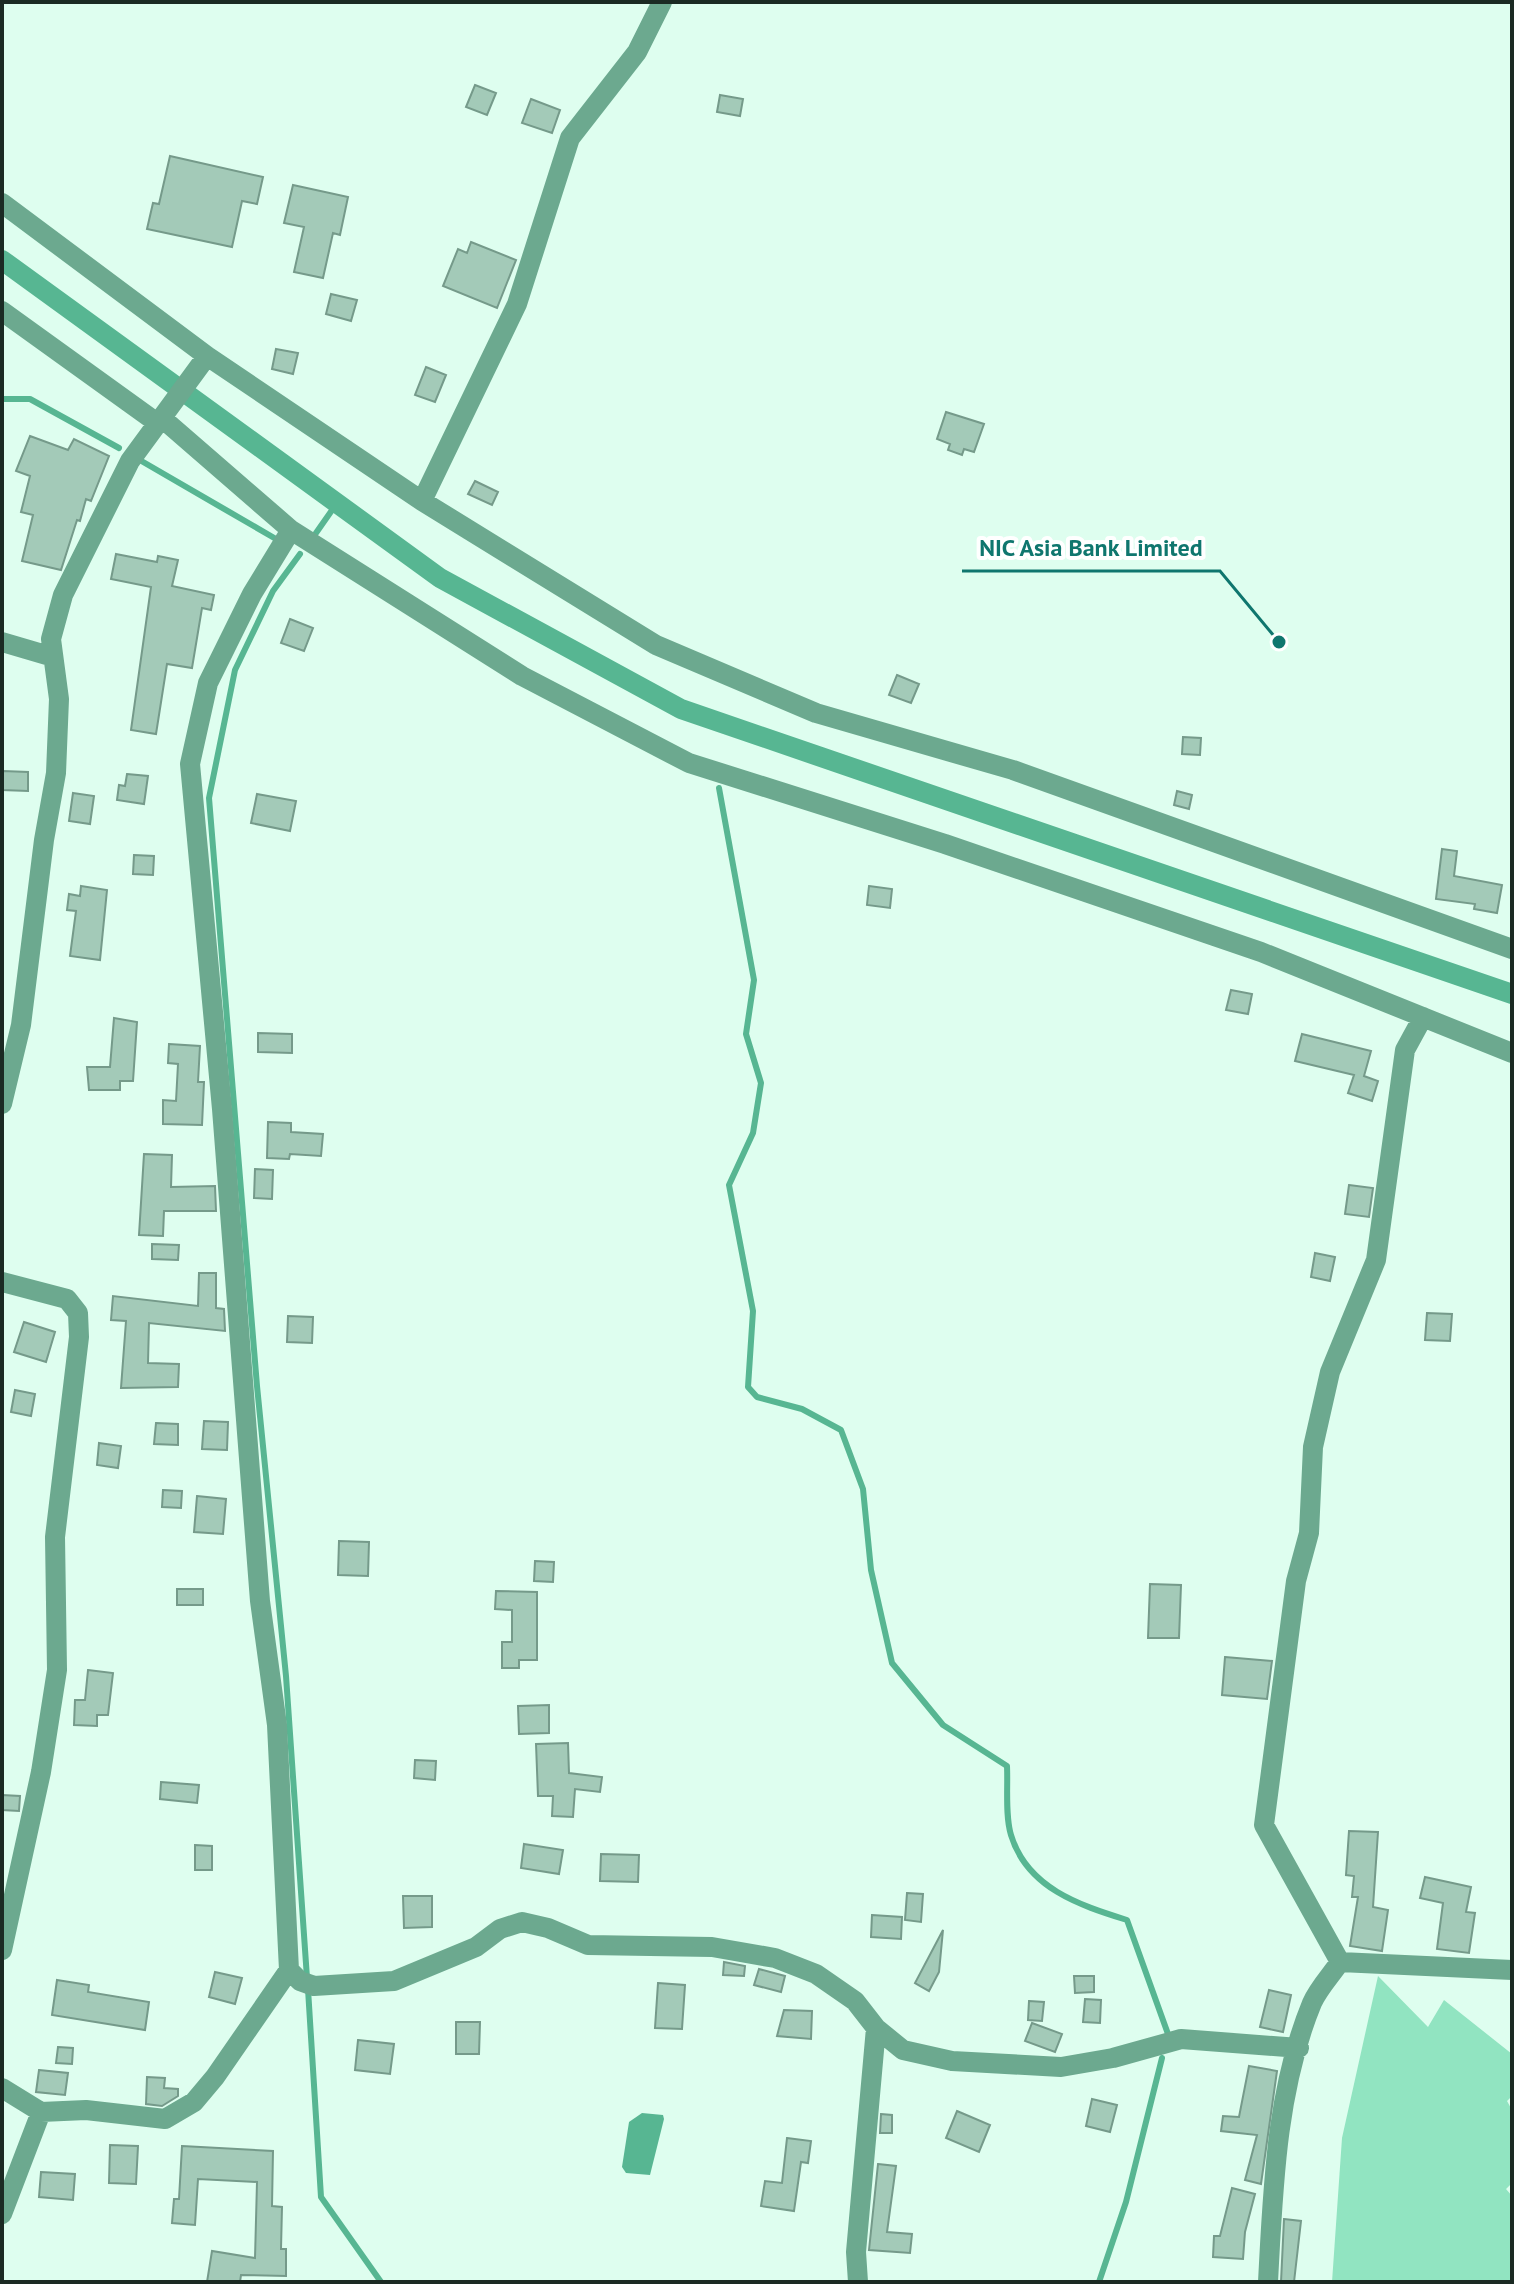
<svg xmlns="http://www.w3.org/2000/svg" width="1514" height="2284" viewBox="0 0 1514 2284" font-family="'PT Sans',sans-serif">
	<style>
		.green { fill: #91e4c1 }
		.water { fill: #57b692 }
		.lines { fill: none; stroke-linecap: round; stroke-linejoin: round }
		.stream { stroke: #57b692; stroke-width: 6 }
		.canal { stroke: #57b692; stroke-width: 20 }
		.building { fill: #a3cab8; stroke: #759a8a; stroke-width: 2 }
		.minor { stroke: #6ca98f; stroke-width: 20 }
		.leader { fill: none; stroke: #0f766e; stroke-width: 3 }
		.callout-dot { fill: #0f766e; stroke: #fff; stroke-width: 3 }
		.callout-label { font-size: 24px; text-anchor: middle; font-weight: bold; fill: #0f766e; stroke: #fff; stroke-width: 8; stroke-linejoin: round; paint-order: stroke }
	</style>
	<rect width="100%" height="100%" fill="#defeef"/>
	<path class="green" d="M1378,1976L1428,2027L1444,2000L1512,2054V2096L1507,2101L1512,2110V2183L1506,2189L1512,2196V2282H1332L1342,2138Z"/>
	<path class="water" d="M642,2113L663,2115L664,2119L650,2175L626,2173L622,2167L629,2122Z"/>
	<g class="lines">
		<path class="stream" d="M2,399H30L119,448
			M138,459L276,539
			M316,533L337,503
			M300,554L273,591L235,670L209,798L257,1386L286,1676L307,1978
			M719,788L754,980L746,1034L761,1083L753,1133L729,1185L753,1311L748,1387L757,1397L802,1409L841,1430L863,1489L871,1570L892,1663L943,1725L1007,1766C1008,1787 1005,1816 1011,1835C1027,1888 1079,1905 1127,1920L1168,2034
			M308,1989L321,2197L381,2282
			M1099,2282L1126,2202L1162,2058"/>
		<path class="canal" d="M2,260L440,578L681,709L1512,994"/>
	</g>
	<path class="building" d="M475,85L496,93L487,115L466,107Z
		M720,95L743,99L740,116L717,112Z
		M531,99L560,110L552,133L522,123Z
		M170,156L263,177L257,204L242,201L232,247L147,229L153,203L159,204Z
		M293,185L348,197L340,235L333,233L323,278L294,272L304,227L284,223Z
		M471,242L516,260L497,308L443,286L458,249L467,253Z
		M331,294L357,300L351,321L326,314Z
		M276,349L298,353L293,374L272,369Z
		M426,367L446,375L435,402L415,395Z
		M946,412L984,424L974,452L964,449L962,455L948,450L950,444L937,439Z
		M30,436L68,450L74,439L109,456L91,501L86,499L80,521L77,520L61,570L22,561L33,515L21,512L30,476L16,471Z
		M475,481L498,492L492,505L468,494Z
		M116,554L157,562L158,556L178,560L172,586L214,595L211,610L202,608L192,668L167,664L156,734L131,730L151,587L111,579Z
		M290,619L313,628L304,651L281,643Z
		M897,675L919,684L911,703L889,695Z
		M1183,737L1201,738L1200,755L1182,754Z
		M3,771L28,772V791L2,790Z
		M127,774L148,776L144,804L117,800L119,785L125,786Z
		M1177,791L1192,795L1189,809L1174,805Z
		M73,793L94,796L90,824L69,821Z
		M257,794L296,801L290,831L251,823Z
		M1442,849L1457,851L1454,876L1502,885L1497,913L1474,909L1475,904L1436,899Z
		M134,855L154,856L153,875L133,874Z
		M81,886L107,890L100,960L70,956L76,911L67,910L69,894L80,896Z
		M869,886L892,889L890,908L867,905Z
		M1231,990L1252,994L1248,1014L1226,1010Z
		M114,1018L137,1022L133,1081H120V1090H89L87,1067H110Z
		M258,1033L292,1034V1053L258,1052Z
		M1302,1034L1371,1051L1364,1076L1378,1081L1372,1101L1348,1093L1354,1075L1295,1061Z
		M169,1044L200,1046L198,1082H204L202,1125L163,1124V1100L176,1101L178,1064L168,1063Z
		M268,1122L291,1123V1132L323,1134L321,1156L290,1154L289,1159L267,1158Z
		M144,1154L172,1155L171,1187L215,1186L216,1211H164L163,1236L139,1235Z
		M255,1169L273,1170L272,1199L254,1198Z
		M1349,1185L1373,1188L1369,1217L1345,1214Z
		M152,1244L179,1245L178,1260L152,1259Z
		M1315,1253L1335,1257L1330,1281L1311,1277Z
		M199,1273H216V1308L224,1309L225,1331L149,1323L148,1363L179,1364L178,1387L121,1388L126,1321L111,1320L113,1296L198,1306Z
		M1427,1313L1452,1314L1450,1341L1425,1340Z
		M288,1316L313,1317L312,1343L287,1342Z
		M24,1322L55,1332L46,1362L14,1352Z
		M15,1390L35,1394L31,1416L11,1412Z
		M204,1421L228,1422L227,1450L202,1449Z
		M156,1423L178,1424V1445L154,1444Z
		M99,1443L121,1446L118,1468L97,1465Z
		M163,1490L182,1491L181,1508L162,1507Z
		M197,1496L226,1499L223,1534L194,1532Z
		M339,1541L369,1542L368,1576L338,1575Z
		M535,1561L554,1562L553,1582L534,1581Z
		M1150,1584L1181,1585L1179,1638H1148Z
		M177,1589H203V1605H177Z
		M496,1591L537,1592V1660H519V1668H502V1642H512V1610L495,1609Z
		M1225,1657L1272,1661L1267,1699L1222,1695Z
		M88,1670L113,1673L108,1715H97V1726L74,1725L75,1700H85Z
		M549,1705V1733L519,1734L518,1706Z
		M568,1743L569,1773L602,1777L600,1792L575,1789L573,1817L552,1816L553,1796H538L536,1744Z
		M415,1760L436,1761L435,1780L414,1778Z
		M161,1782L199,1785L197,1803L160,1799Z
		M2,1795L20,1796L19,1811L2,1810Z
		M1349,1831L1378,1832L1373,1907L1388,1910L1382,1951L1350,1946L1358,1897H1352L1354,1876L1346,1875Z
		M524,1844L563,1850L559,1874L521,1868Z
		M195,1845L212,1846V1870H195Z
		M601,1854L639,1855L638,1882L600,1881Z
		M1425,1877L1471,1887L1466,1912L1475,1913L1469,1953L1437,1949L1443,1903L1420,1898Z
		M907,1893L923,1894L921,1922L905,1920Z
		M403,1896H432V1927L404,1928Z
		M872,1915L902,1917L901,1939L871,1937Z
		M943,1930L939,1972L929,1991L915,1983Z
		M724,1962L745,1966L744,1976L723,1975Z
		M759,1969L785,1976L781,1992L754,1985Z
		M215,1972L242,1978L235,2004L209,1997Z
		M1074,1976H1094V1992L1075,1993Z
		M57,1980L89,1985L88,1992L149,2002L145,2030L52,2015Z
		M658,1983L685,1985L682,2029L655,2028Z
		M1269,1990L1291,1995L1283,2032L1260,2027Z
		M1085,1999L1101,2000L1100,2023L1083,2022Z
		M1029,2001L1044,2002L1042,2021L1028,2020Z
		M784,2010L812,2011L811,2039L777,2036Z
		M456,2022H480L479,2054H456Z
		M1032,2023L1062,2034L1055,2052L1025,2041Z
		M358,2040L394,2044L390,2074L355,2070Z
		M58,2047L73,2048L72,2064L56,2063Z
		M1249,2066L1277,2071L1261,2184L1245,2180L1257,2135L1221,2131L1223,2116L1239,2117Z
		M39,2070L68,2073L65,2095L36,2092Z
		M147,2077L165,2078L164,2088L178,2089V2096L162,2106L146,2104Z
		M1092,2099L1117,2105L1110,2132L1086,2126Z
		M957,2111L990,2125L979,2152L946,2138Z
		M881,2114L892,2115V2133H880Z
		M787,2138L811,2141L808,2163L801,2162L794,2211L761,2206L765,2181L782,2183Z
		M110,2145L138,2146L136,2184L109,2183Z
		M182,2146L273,2151L272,2206L282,2207L281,2249H286V2276L241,2275L240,2282H207L212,2251L255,2258L257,2182L198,2179L195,2225L172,2223L174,2199H179Z
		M878,2164L896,2166L887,2232L912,2234L910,2253L869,2250Z
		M41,2172L75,2174L73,2200L39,2197Z
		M1232,2188L1255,2194L1245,2232L1243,2259L1213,2257L1214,2236H1220Z
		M1284,2219L1301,2221L1294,2282H1281Z"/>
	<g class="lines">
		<path class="minor" d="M2,203L207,356L422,501L656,645L816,713L1013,770L1512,949
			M2,311L156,422
			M163,419L291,530L522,676L689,763L945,844L1261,952L1512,1053
			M422,501L517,304L570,138L637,52L662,2
			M2,642L53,657
			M2,1104L21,1025L44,840L56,773L59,699L51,639L63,595L130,461L207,356
			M2,1282L67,1299L78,1313L79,1337L55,1537L57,1670L41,1772L2,1950
			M1340,1962L1264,1825L1296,1581L1309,1533L1313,1447L1330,1372L1376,1260L1405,1050L1423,1017
			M289,1970L300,1981L314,1986L394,1981L476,1947L500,1929L522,1922L548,1928L588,1945L712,1947L775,1958L816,1974L855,2001L876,2028L903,2050L952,2061L1061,2067L1113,2058L1181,2039L1299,2048
			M2,2088L41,2112L86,2110L165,2119L194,2102L215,2077L289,1970L277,1725L260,1601L222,1109L190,764L208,683L252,594L291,530
			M2,2214L41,2112
			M858,2282L856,2252L876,2028
			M1268,2282C1273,2189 1276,2090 1312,2003C1318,1989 1331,1975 1340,1962L1512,1970"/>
	</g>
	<path class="leader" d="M1279 642L1220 571H962"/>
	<circle class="callout-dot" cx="1279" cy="642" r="8"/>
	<g class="callout-label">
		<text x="1091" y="556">NIC Asia Bank Limited</text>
	</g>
	<rect width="1514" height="2284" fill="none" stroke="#1b2a23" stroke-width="8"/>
</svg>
